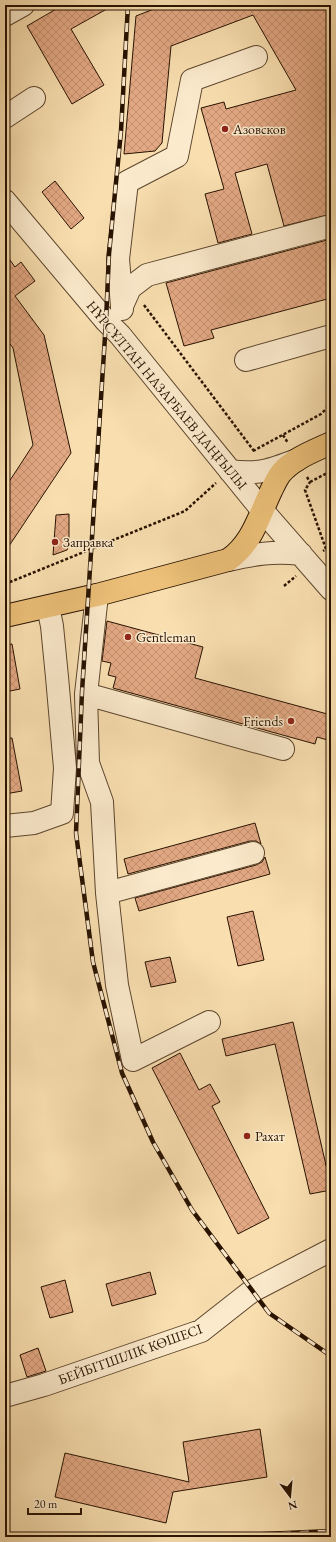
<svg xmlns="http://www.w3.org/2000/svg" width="336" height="1542" viewBox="0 0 336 1542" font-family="'EB Garamond',serif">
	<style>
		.building { fill: url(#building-cross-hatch); stroke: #281201 }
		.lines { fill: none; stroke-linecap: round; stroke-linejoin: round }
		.minor-casing { stroke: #5c452d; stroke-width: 24 }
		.major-casing { stroke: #281201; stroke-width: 24 }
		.path { stroke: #281201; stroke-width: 2.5; stroke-dasharray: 3 2; stroke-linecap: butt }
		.minor { stroke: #fbeacc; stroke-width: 22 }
		.major { stroke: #ecc078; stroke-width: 22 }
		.rail-casing { stroke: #281201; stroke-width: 4.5 }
		.rail { stroke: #fbeacc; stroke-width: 3; stroke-dasharray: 9; stroke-linecap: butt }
		.poi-dot { fill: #8f2418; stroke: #fbeacc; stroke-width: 1.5 }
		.labels { text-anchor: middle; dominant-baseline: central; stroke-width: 3; stroke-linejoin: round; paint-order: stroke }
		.poi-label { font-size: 14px; fill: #281201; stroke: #fbeacc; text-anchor: start }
		.street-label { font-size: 14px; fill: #281201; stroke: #fbeacc }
	</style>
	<defs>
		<pattern id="building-cross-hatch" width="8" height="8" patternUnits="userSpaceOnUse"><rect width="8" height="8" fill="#e3a984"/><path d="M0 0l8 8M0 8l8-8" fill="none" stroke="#c39070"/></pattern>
	</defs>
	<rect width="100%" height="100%" fill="#f9dfb0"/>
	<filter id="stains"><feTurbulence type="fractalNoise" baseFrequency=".005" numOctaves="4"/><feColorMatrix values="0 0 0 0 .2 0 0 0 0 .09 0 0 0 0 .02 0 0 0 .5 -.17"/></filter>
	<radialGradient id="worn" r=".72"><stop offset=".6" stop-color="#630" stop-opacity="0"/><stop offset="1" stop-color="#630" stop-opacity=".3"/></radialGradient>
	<path class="building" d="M63,5H114L71,29L104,85L72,104L27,26Z
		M164,5H331V214L284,226L267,164L235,173L252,234L218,243L205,194L224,189L201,108L224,102L226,109L296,90L253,15L171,46L162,143L155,151L124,154L136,16Z
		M55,181L84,218L71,229L42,192Z
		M331,239V298L211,330L214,338L184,346L166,283Z
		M5,253L15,267L21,262L35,281L15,296L44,335L71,453L5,552V488L33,445L13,348L5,337Z
		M69,514V545L67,550L53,555L56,515Z
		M107,621L203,647L195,678L331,715V741L317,737L315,744L113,688L116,677L108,675L111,663L102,661Z
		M12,644L20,689L5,692V645Z
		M5,738H12L22,791L5,794Z
		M255,823L261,844L256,841H250L128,874L124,859Z
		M265,857L270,874L139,911L135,898L256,865L262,862Z
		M253,911L264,960L238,966L227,917Z
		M170,957L176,982L151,987L145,962Z
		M293,1022L331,1187V1190L310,1194L275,1044L226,1056L222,1039Z
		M180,1053L199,1090L210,1084L220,1102L212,1106L269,1218L238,1234L152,1068Z
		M150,1272L156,1294L112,1306L106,1284Z
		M65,1280L73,1312L50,1318L41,1287Z
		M38,1348L46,1371L27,1377L20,1355Z
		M260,1429L267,1477L173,1492L166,1523L55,1497L65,1453L189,1482L183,1442Z"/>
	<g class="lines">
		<g class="minor-casing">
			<path id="minor" d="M5,15L23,5
				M5,117L34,98
				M5,201L106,321L120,335L262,510L331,589
				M122,306L118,259L127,182L177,156L192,80L256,57
				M122,309V306L130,288L147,275L331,226
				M246,360L331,336
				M230,471C258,475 271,470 297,460
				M228,560C255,554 273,551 301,554
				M97,595L86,694L88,763L102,802L107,893L117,985L133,1060L209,1022
				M86,694L283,749
				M5,826L34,823L62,813L65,768L57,677L52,626L48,607
				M107,893L253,853
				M5,1396L44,1385L201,1331L252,1291L331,1250"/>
		</g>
		<g class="major-casing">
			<path id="major" d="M5,616L97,595L228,560C252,544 259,516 271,491C274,485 277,478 281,473C294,458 314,451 331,443"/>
		</g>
		<path class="path" d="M144,305L254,451
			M283,435L288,443
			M253,451L321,414L328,407L331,405
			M307,477L310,482L305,490L326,549L323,551
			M310,482L331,471
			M5,584L185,511L216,483
			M284,586L296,576"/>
		<use href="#minor" class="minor"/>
		<use href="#major" class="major"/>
		<g class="rail-casing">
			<path id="rail" d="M128,5L121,131L109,254L106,321L82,692L76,833L93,962L122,1073L153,1142L192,1210L269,1313L331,1356
				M228,1537L243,1535L331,1531"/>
		</g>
		<use href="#rail" class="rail"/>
	</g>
	<g class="poi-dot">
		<circle cx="225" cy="129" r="4"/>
		<circle cx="55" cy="542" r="4"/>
		<circle cx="128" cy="637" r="4"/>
		<circle cx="291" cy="721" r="4"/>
		<circle cx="247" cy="1136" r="4"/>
	</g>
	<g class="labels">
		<g class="poi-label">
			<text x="233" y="129">Азовсков</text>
			<text x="63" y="542">Заправка</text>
			<text x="136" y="637">Gentleman</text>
			<text x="283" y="721" text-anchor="end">Friends</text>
			<text x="255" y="1136">Рахат</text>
		</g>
		<g class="street-label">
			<text transform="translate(167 395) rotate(50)">НҰРСҰЛТАН НАЗАРБАЕВ ДАҢҒЫЛЫ</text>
			<text transform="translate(130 1354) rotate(-20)">БЕЙБІТШІЛІК КӨШЕСІ</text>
		</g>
	</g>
	<rect width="336" height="1542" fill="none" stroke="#f9dfb0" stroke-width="20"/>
	<rect x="6" y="6" width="324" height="1530" fill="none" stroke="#281201" stroke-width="2"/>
	<rect x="10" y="10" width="316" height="1522" fill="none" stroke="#281201"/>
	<g transform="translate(290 1496) rotate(164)" stroke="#fbeacc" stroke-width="3" paint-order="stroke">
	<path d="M0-3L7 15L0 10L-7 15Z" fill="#281201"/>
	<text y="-6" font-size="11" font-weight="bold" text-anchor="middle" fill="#281201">N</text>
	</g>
	<path d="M28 1508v6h53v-6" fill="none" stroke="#281201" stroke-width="2"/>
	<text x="34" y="1508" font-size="12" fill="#281201" stroke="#fbeacc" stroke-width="3" paint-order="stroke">20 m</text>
	<rect width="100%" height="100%" filter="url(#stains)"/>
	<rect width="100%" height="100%" fill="url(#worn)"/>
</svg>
